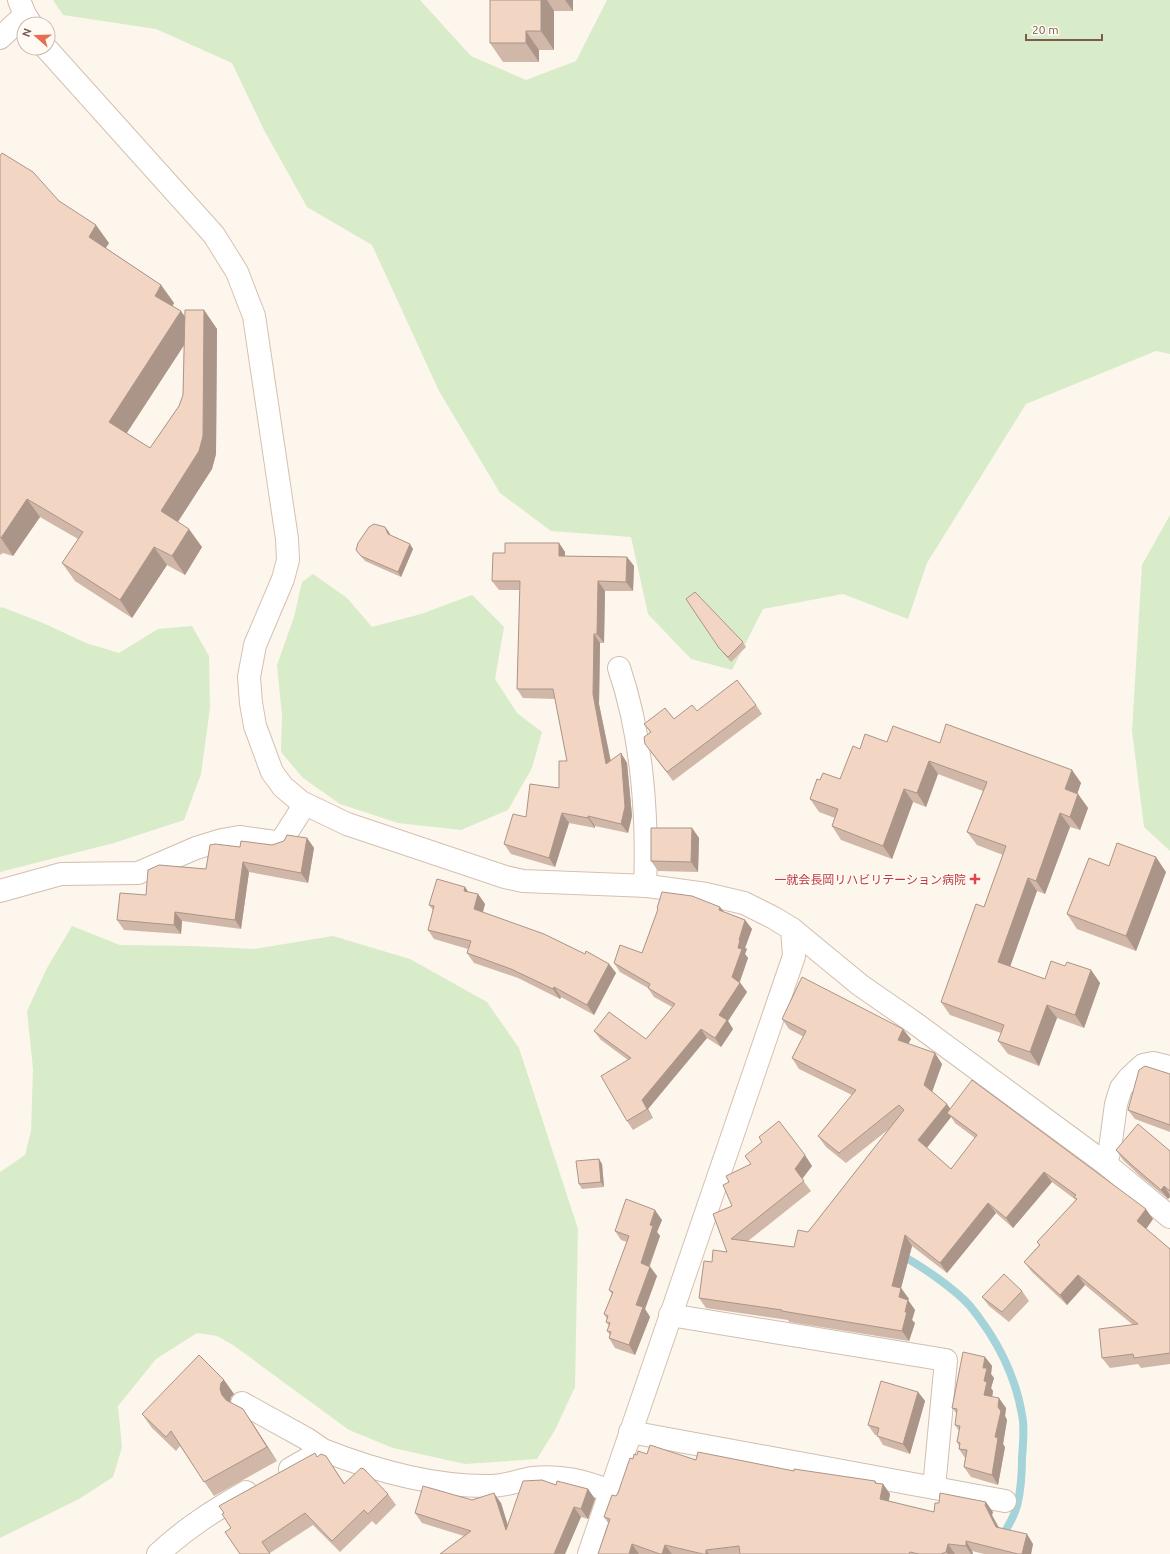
<svg xmlns="http://www.w3.org/2000/svg" width="1170" height="1554" viewBox="0 0 1170 1554" font-family="Ubuntu,'Noto Sans JP',sans-serif">
	<style>
		.green { fill: #d8ecc9 }
		.lines { fill: none; stroke-linecap: round; stroke-linejoin: round }
		.stream { stroke: #a5d3da; stroke-width: 8 }
		.street-casing { stroke: #d1beb0; stroke-width: 24 }
		.secondary-casing { stroke: #d6c0b0; stroke-width: 24 }
		.street { stroke: #fff; stroke-width: 22 }
		.secondary { stroke: #fff; stroke-width: 22 }
		.wall { fill: #d1b7a8; fill-rule: evenodd }
		.shaded-wall { fill: #aa9588 }
		.building { fill: #f3d5c3; stroke: #aa9588 }
		.health-dot { fill: #e0444e; stroke: #fffaf3; stroke-width: 1.5 }
		.labels { text-anchor: middle; dominant-baseline: central; stroke-width: 3; stroke-linejoin: round; paint-order: stroke }
		.health-label { font-size: 12px; fill: #be3a42; stroke: #fffaf3; text-anchor: end }
	</style>
	<rect width="100%" height="100%" fill="#fdf6ec"/>
	<path class="green" d="M53,0H420L471,56L526,80L576,61L607,0H1170V354L1156,351L1026,404L927,563L908,619L843,594L763,609L732,670L691,659L648,614L631,537L551,531L500,493L439,391L372,245L307,207L264,130L232,63L156,29L63,15Z
		M1170,515V851L1144,827L1132,731L1142,565Z
		M313,574L347,598L372,627L421,614L472,595L504,627L495,679L517,713L542,732L532,768L508,810L461,830L398,823L340,804L303,778L281,752L282,715L277,665L294,617L302,582Z
		M2,607L43,623L86,643L119,653L158,629L192,626L209,656L210,708L201,774L184,820L114,843L0,872V608Z
		M72,926L120,945L192,946L254,949L333,936L410,959L487,1002L519,1048L578,1229L575,1387L555,1430L537,1459L465,1464L393,1448L349,1430L233,1345L217,1336L197,1333L156,1359L118,1406L122,1447L113,1477L79,1499L0,1538V1172L25,1155L31,1131L33,1069L27,1011L47,968Z"/>
	<g class="lines">
		<path class="stream" d="M899,1254C920,1265 954,1288 970,1306C997,1339 1017,1378 1023,1421C1024,1433 1023,1446 1022,1457C1022,1474 1021,1490 1017,1506C1012,1524 1000,1537 992,1554"/>
		<g class="street-casing">
			<path id="street" d="M0,38L25,15
				M619,668C642,735 648,816 645,886
				M0,891L61,874L138,873L196,848L222,840L239,837L275,842L282,840L305,804
				M792,929L860,985L912,1021L1106,1164L1170,1217
				M1106,1164L1110,1149L1116,1104L1121,1088L1129,1078L1143,1065L1153,1063L1170,1067
				M670,1315L946,1360L934,1488
				M242,1403L307,1439L323,1450
				M630,1432L1005,1501
				M290,1469L323,1450C376,1471 434,1487 491,1486C506,1486 519,1480 533,1478C561,1475 584,1481 610,1491
				M158,1554C186,1528 213,1511 246,1492"/>
		</g>
		<g class="secondary-casing">
			<path id="secondary" d="M19,0L25,15L31,24
				M46,48L214,235L237,272L254,316L287,539L288,560L283,579L255,645L249,677L251,703L255,726L272,772L283,787L301,802L347,824L505,877L523,881L648,886L706,894L744,903L774,918L792,929L794,956L589,1554"/>
		</g>
		<use href="#street" class="street"/>
		<use href="#secondary" class="secondary"/>
	</g>
	<path class="wall" d="M490,0H573V11H554V50H539V62H503L490,43Z
		M0,156L59,201L109,243L106,248L161,285L174,303L172,306L185,316L204,310L217,329L216,454L212,469L178,522L202,547L185,575L167,565L132,618L75,581L62,563L78,539L40,517L13,556L3,553L0,555ZM184,345L183,395L179,406L150,448L127,433Z
		M389,532L390,535L413,549L401,577L365,561L356,550Z
		M559,543L565,552V556L627,557L634,566L633,591H605L604,643H600L599,704L611,761L621,753L627,763L632,816L628,833L595,826V828L569,823L555,867L511,854L504,844L526,817L559,788L567,761L555,699L523,698L517,689L520,590H499L492,581L505,553Z
		M686,599L743,642L746,647L731,662L723,653Z
		M756,705L762,714L673,781L645,744L650,732L644,724L674,719L697,711Z
		M887,742L940,743L1072,770L1081,783L1077,794H1078L1088,808L1080,830L1070,827L1045,894L1037,891L1010,967L1045,979L1065,966L1091,970L1100,983L1084,1028L1057,1018L1039,1066L1008,1054L998,1041L1001,1033L950,1015L941,1002L984,907L1003,855L977,845L967,832L983,791L938,774L926,807L913,802L892,859L841,840L832,826L835,818L819,812L810,799L820,780L840,779L860,749Z
		M692,828L699,838L698,872L658,871L651,861Z
		M307,838L314,848L308,883L249,872L241,929L182,921L181,934L124,930L117,920L146,895L206,869L240,847L272,845Z
		M1109,866L1166,872L1136,951L1077,929L1067,914Z
		M465,887L468,892L478,894L485,904L483,912L609,964L616,973L594,1015L561,997L560,999L518,978L474,963L467,953L468,949L434,939L428,930L433,910L429,905Z
		M657,908L724,912L745,920L752,929L745,948L747,949L745,954L748,958L740,982L747,992L728,1021L733,1029L721,1047L707,1038L648,1109L653,1118L633,1130L627,1121L628,1060L601,1040L594,1031L646,1039L672,1007L654,997L648,988L620,972L614,963L642,953L658,910Z
		M782,1019L911,1039L908,1044L942,1064L932,1092L950,1109L1153,1219L1146,1229L1170,1249V1364L1141,1368L1138,1364L1110,1368L1102,1358L1133,1325L1085,1285L1067,1305L1032,1272L1024,1262L1039,1245L1037,1242L1076,1200L1052,1182L1013,1228L996,1213L947,1273L912,1246L901,1288L909,1299L908,1300L915,1310L912,1320L915,1323L909,1341L789,1322L788,1320L706,1308L699,1298L712,1262L727,1252L732,1206L729,1182L751,1164L745,1156L812,1166L802,1179L811,1191L748,1241L794,1247L808,1232L889,1129L846,1163L826,1147L818,1136L852,1095L799,1069L792,1058L804,1037L789,1029ZM951,1117L955,1123L975,1138L951,1169L927,1148Z
		M1170,1074V1132L1135,1119L1128,1110Z
		M1116,1150L1170,1151V1197L1168,1199L1140,1176L1123,1160Z
		M599,1159L602,1164L604,1187L582,1189L579,1184Z
		M662,1220L657,1232L660,1236L650,1266L657,1276L645,1309L650,1317L635,1355L615,1348L609,1338L610,1335L607,1331L609,1326L606,1322L607,1319L604,1314L612,1294L609,1290L627,1242L621,1240L615,1231Z
		M1022,1291L1029,1301L1009,1322L989,1306L982,1297Z
		M985,1357L992,1366L991,1374L994,1378L991,1388L993,1391L992,1397L1006,1408L1005,1416L1007,1420L1003,1444L1005,1447L998,1485L971,1477L964,1467L965,1458L959,1449V1446L957,1442L959,1431L955,1425L957,1414L952,1408Z
		M224,1380L234,1394L231,1397L230,1402L243,1409L253,1424L277,1461L214,1496L180,1446L176,1451L152,1428L142,1414Z
		M918,1392L925,1401L910,1454L883,1445L877,1435H875L868,1425Z
		M647,1454L794,1471L875,1481L876,1483L883,1484L890,1494L889,1501L934,1512H993L992,1515L999,1527L1033,1544L1031,1554H984L972,1551L973,1554H598L608,1523L604,1517L616,1496L633,1459L637,1455Z
		M326,1456L345,1484L388,1494L396,1505L376,1525L372,1521L340,1552L313,1525L270,1553L231,1528L317,1457Z
		M556,1485L588,1489L595,1499L588,1519L581,1517L565,1554H440L464,1536L422,1523L415,1513L472,1500L501,1503L508,1525Z"/>
	<path class="shaded-wall" d="M541,0H547L554,11V50L541,31Z
		M565,0H573V11Z
		M526,31L539,50V62L526,43Z
		M96,225L109,243L101,255L89,237Z
		M161,285L174,303L168,315L155,296Z
		M204,310L217,329L216,454L212,469L173,529L161,511Z
		M181,311L194,330L122,440L109,422Z
		M27,499L40,517L13,556L1,538Z
		M385,527L389,532L391,539L388,534Z
		M189,529L202,547L185,575L172,556Z
		M559,543L565,552V566L559,556Z
		M410,544L413,549L401,577L398,572Z
		M154,547L167,565L132,618L120,600Z
		M627,557L634,566L633,591L626,582Z
		M598,581L605,591L604,643L597,634Z
		M594,634L600,643L599,704L613,773L606,764L593,694Z
		M621,753L627,763L632,816L628,833L621,824Z
		M929,761L938,774L926,807L917,793Z
		M1072,770L1081,783L1074,803L1065,789Z
		M904,789L913,802L892,859L883,846Z
		M1078,794L1088,808L1080,830L1070,817Z
		M562,813L569,823L555,867L549,858Z
		M1060,813L1070,827L1045,894L1036,881Z
		M588,816L595,826V828L588,818Z
		M692,828L699,838L698,872L691,862Z
		M307,838L314,848L308,883L301,873Z
		M1156,857L1166,872L1136,951L1126,936Z
		M243,862L249,872L241,929L235,920Z
		M1028,878L1037,891L1007,975L998,962Z
		M465,887L471,896L464,891Z
		M478,894L485,904L481,919L474,909Z
		M720,907L727,916L719,910Z
		M175,912L182,921L181,934L174,925Z
		M745,920L752,929L745,948L747,949L745,954L748,958L738,986L740,983L747,992L728,1021L733,1029L721,1047L715,1038L719,1015L732,977L739,940Z
		M609,964L616,973L594,1015L587,1005Z
		M1091,970L1100,983L1084,1028L1075,1015Z
		M554,987L561,997L560,999L553,989Z
		M1047,1005L1057,1018L1039,1066L1030,1052Z
		M701,1029L707,1038L648,1109L653,1118L647,1109L642,1100Z
		M903,1029L911,1039L905,1050L898,1040Z
		M935,1053L942,1064L931,1095L924,1085Z
		M947,1104L954,1114L947,1113L951,1117L925,1150L918,1140Z
		M805,1155L812,1166L802,1179L795,1169Z
		M599,1159L602,1164L604,1187L601,1182Z
		M1044,1172L1052,1182L1013,1228L1006,1218Z
		M1164,1186L1170,1195V1197L1168,1199L1161,1190Z
		M988,1203L996,1213L947,1273L940,1263Z
		M1146,1209L1153,1219L1144,1232L1137,1221Z
		M655,1210L662,1220L657,1232L660,1236L647,1272L641,1263L650,1225Z
		M905,1235L912,1246L899,1296L892,1286Z
		M650,1267L657,1276L645,1309L650,1317L635,1355L629,1345L636,1305Z
		M1078,1275L1085,1285L1067,1305L1060,1295Z
		M901,1288L909,1299L908,1300L915,1310L912,1320L915,1323L909,1341L902,1331L905,1312L899,1297Z
		M985,1357L992,1366L991,1374L994,1378L991,1388L993,1391L991,1405L984,1395V1381L983,1368Z
		M224,1380L234,1394L231,1397L230,1403L222,1395L220,1389L221,1383Z
		M918,1392L925,1401L910,1454L903,1444Z
		M999,1398L1006,1408L1005,1416L1007,1420L1003,1444L1005,1447L998,1485L992,1475Z
		M243,1409L253,1424L277,1461L267,1447Z
		M875,1481L882,1491L883,1484L890,1494L887,1509L880,1499L875,1483Z
		M588,1489L595,1499L588,1519L581,1509Z
		M494,1493L501,1503L512,1540L506,1530Z
		M986,1502L993,1512L992,1515L1003,1537L996,1527L985,1505Z
		M574,1507L581,1517L565,1554H554Z
		M1027,1534L1033,1544L1031,1554H1022Z
		M966,1541L972,1551L973,1554H971L966,1546Z
		M632,1544L639,1554H629Z
		M948,1544L955,1554H948L946,1552Z
		M665,1545L672,1554H662Z
		M706,1550L709,1554H706Z"/>
	<path class="building" d="M490,0H541V31H526V43H490Z
		M2,153L33,172L59,201L96,225L89,237L161,285L155,296L181,311L109,422L150,448L179,406L183,395L185,310H204L203,436L199,451L161,511L189,529L172,556L154,547L120,600L62,563L83,532L27,499L1,538L0,537V156Z
		M374,524L385,527L388,534L410,544L398,572L361,556L356,550L358,543L369,527Z
		M505,543H559V556L627,557L626,582L598,581L597,634H594L593,694L606,764L621,753L625,807L621,824L588,816V818L562,813L549,858L504,844L513,814L526,817L530,784L559,788V761H567L553,689H517L520,581H492L493,553H505Z
		M695,592L743,642L728,657L719,648L686,599Z
		M737,680L756,705L667,772L645,744L644,737L651,732L644,724L665,708L674,719L692,705L697,711Z
		M946,724L1072,770L1065,789L1078,794L1070,817L1060,813L1036,881L1028,878L998,962L1045,979L1051,961L1065,966L1067,962L1091,970L1075,1015L1047,1005L1030,1052L998,1041L1004,1025L941,1002L976,904L984,907L1006,846L967,832L987,782L929,761L917,793L904,789L883,846L832,826L838,809L810,799L817,779L820,780L823,773L840,779L853,746L860,749L865,734L887,742L893,726L940,743Z
		M651,828H692L691,862L651,861Z
		M287,835L307,838L301,873L243,862L235,920L175,912L174,925L117,920L120,893L146,895L148,870L159,865L206,869L210,845L215,844L240,847L241,841L272,845L284,841Z
		M1117,843L1156,857L1126,936L1067,914L1089,858L1109,866Z
		M437,879L465,887L464,891L478,894L474,909L544,934L585,954L586,951L609,964L587,1005L554,987L553,989L511,969L467,953L471,941L428,930L434,906L429,905Z
		M662,892L692,896L720,907L719,910L745,920L739,940H740L738,948L742,949L732,977L740,983L719,1015L727,1020L715,1038L701,1029L642,1100L647,1109L627,1121L601,1076L631,1058L594,1031L609,1012L646,1039L675,1004L648,988L650,984L614,963L620,945L642,953L658,909L657,908Z
		M802,977L903,1029L898,1040L935,1053L924,1085L947,1104L918,1140L951,1169L977,1135L947,1113L972,1080L1146,1209L1137,1221L1170,1249V1353L1134,1358L1133,1354L1102,1358L1099,1329L1138,1324L1078,1275L1060,1295L1024,1262L1040,1245L1037,1242L1077,1199L1074,1197L1076,1195L1044,1172L1006,1218L988,1203L940,1263L905,1235L892,1286L901,1288L899,1297L908,1300L905,1312H907L902,1331L782,1311V1310L699,1298L704,1261L712,1262L713,1250L727,1252L713,1214L732,1206L723,1185L729,1182L726,1176L751,1164L745,1156L762,1142L759,1137L779,1121L805,1155L795,1169L804,1181L731,1239L794,1247L798,1230L808,1232L904,1110L899,1105L839,1153L818,1136L856,1090L792,1058L806,1031L782,1019Z
		M1145,1066L1170,1074V1125L1128,1110L1139,1070Z
		M1138,1124L1170,1151V1191L1164,1186L1161,1190L1133,1166L1116,1150Z
		M599,1159L601,1182L579,1184L576,1161Z
		M626,1199L655,1210L650,1225L653,1226L641,1263L650,1267L636,1305L643,1307L629,1345L609,1338L611,1332L607,1331L610,1323L606,1322L608,1316L604,1314L613,1292L609,1290L629,1236L615,1231Z
		M1004,1274L1022,1291L1002,1312L982,1297Z
		M963,1352L985,1357L983,1368H987L984,1381L987,1382L984,1395L999,1398L998,1407L1001,1411L995,1437L998,1438L992,1475L964,1467L967,1450L959,1449L960,1443L957,1442L960,1426L955,1425L957,1409L952,1408Z
		M199,1355L224,1380L221,1383L220,1389L222,1395L226,1400L243,1409L267,1447L204,1482L171,1431L166,1437L142,1414Z
		M881,1381L918,1392L903,1444L877,1436L879,1428L868,1425Z
		M650,1445L696,1460L698,1452L794,1471V1469L875,1481V1483L883,1484L880,1499L934,1512L935,1503H939L940,1493L986,1502L985,1505L996,1527L1027,1534L1022,1554H1018L966,1541V1546L948,1544L946,1552L941,1554H919L910,1552L909,1554H740L739,1546L706,1550V1554H703L665,1545L662,1554H660L632,1544L629,1554H598L610,1519L604,1517L612,1495L616,1496L618,1493L630,1458L633,1459L634,1454L637,1455L638,1451L647,1454Z
		M315,1453L317,1457L321,1454L326,1456L344,1484L361,1468L364,1469L388,1494L368,1514L364,1510L332,1541L305,1513L262,1542L270,1554H240L225,1532L231,1528L222,1514L224,1513L219,1506Z
		M542,1480L556,1485L557,1481L588,1489L581,1509L574,1507L554,1554H440L471,1531L415,1513L423,1486L472,1500L494,1493L506,1530L523,1481Z"/>
	<path class="health-dot" d="M973 873h4v4h4v4h-4v4h-4v-4h-4v-4h4z"/>
	<g class="labels">
		<g class="health-label">
			<text x="966" y="879">一就会長岡リハビリテーション病院</text>
		</g>
	</g>
	<g transform="translate(36 36) rotate(290)"><circle r="19" fill="#fffaf3" stroke="#cabbb1"/>
	<path d="M0-3L7 15L0 10L-7 15Z" fill="#e76f51"/>
	<text y="-6" font-size="11" font-weight="bold" text-anchor="middle" fill="#7a5c4d">N</text>
	</g>
	<path d="M1026 34v6h76v-6" fill="none" stroke="#7a5c4d" stroke-width="2"/>
	<text x="1032" y="34" font-size="12" fill="#7a5c4d" stroke="#fffaf3" stroke-width="3" paint-order="stroke">20 m</text>
</svg>
